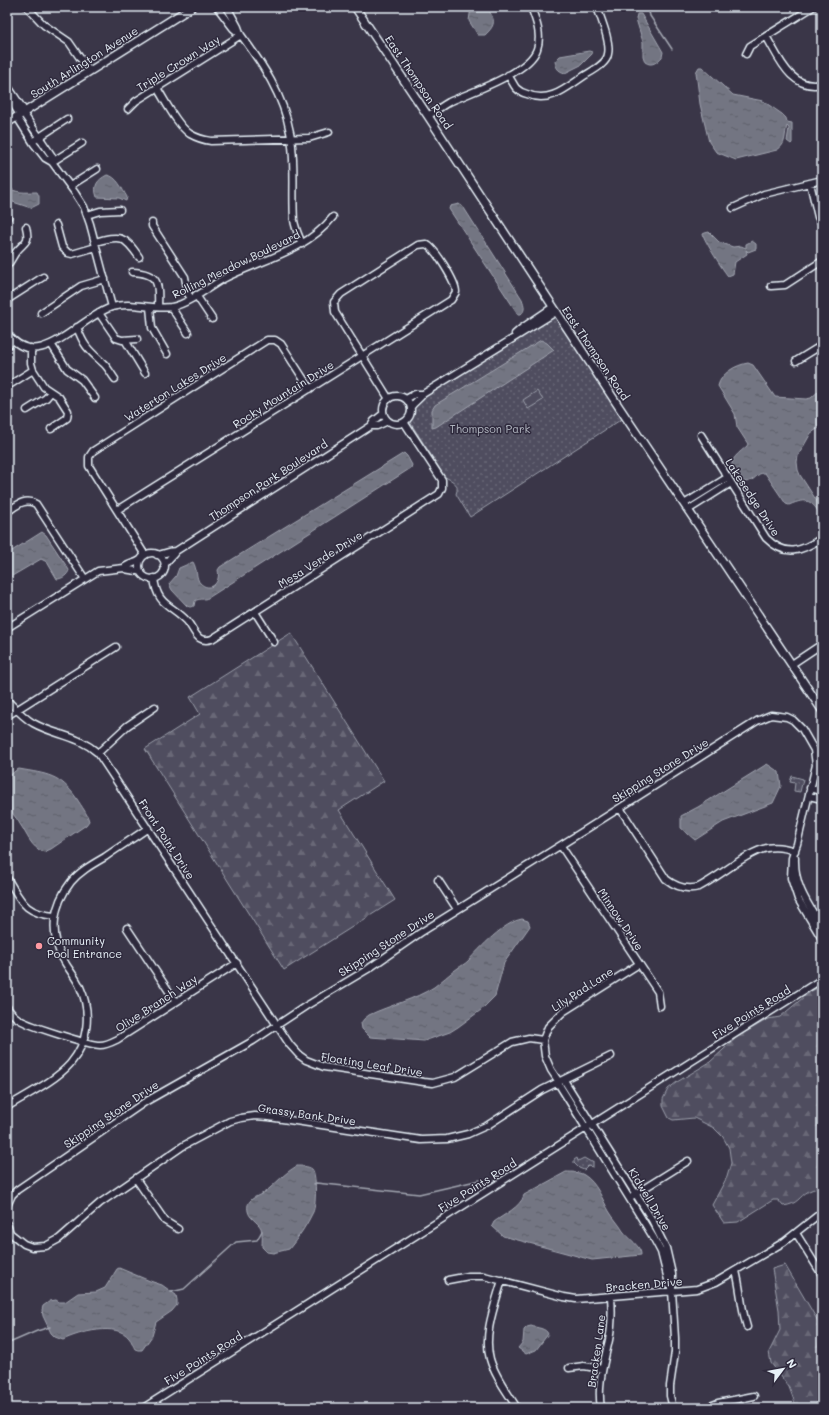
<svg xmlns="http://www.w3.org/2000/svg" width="829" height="1415" viewBox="0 0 829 1415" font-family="Mali,sans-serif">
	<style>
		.green { fill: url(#green-dots); stroke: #9ca0ac }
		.forest { fill: url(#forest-firs); stroke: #9ca0ac }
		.pitch { fill: #504e5f; stroke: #9ca0ac }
		.water { fill: url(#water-ripples); stroke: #a2a6b1 }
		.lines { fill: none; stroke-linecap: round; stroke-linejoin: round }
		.stream { stroke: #a2a6b1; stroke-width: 1.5 }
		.minor-casing { stroke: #e8f1f8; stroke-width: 9 }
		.major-casing { stroke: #e8f1f8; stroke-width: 10 }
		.minor { stroke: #2f2a3d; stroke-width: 6 }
		.major { stroke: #2f2a3d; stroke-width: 7 }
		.poi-dot { fill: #ff9aa2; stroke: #2f2a3d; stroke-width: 1.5 }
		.labels { text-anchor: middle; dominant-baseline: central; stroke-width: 3; stroke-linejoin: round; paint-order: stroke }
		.street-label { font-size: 11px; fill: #e8f1f8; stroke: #2f2a3d }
		.park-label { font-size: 11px; fill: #b3b8c2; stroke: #2f2a3d }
		.poi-label { font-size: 11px; fill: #e8f1f8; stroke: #2f2a3d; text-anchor: start }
	</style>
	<defs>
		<pattern id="green-dots" width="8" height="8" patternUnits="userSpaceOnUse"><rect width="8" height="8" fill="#504e5f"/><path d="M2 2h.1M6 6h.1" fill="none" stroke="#696877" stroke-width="1.8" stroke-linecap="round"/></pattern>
		<pattern id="forest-firs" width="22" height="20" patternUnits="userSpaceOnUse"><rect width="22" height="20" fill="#504e5f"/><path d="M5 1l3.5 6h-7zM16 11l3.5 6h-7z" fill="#696877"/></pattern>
		<pattern id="water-ripples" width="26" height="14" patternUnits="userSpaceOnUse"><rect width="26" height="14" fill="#737482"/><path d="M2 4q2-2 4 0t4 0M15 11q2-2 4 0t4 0" fill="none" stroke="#5f6069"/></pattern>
	</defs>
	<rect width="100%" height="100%" fill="#3a3648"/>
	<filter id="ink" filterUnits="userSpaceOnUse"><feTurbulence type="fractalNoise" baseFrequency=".025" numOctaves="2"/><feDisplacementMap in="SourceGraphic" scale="8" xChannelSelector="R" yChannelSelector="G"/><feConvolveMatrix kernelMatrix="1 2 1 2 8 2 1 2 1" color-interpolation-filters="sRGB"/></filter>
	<g filter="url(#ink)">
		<path class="green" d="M556,312L625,417L470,517L456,494C460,484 453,481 445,477L408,419L411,413V407L423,394Z
			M792,776L803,779L800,792L794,791L795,783L790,782Z
			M577,1158L578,1161L584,1158L591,1162L593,1161V1167L588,1166L584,1170L579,1168L574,1163V1160Z"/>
		<path class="forest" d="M291,633L384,781L339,810L395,900L284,970L145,749L200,714L190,697Z
			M822,986V1187C818,1188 813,1189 809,1191C798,1197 799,1204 783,1206L778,1200H773L738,1222L724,1223L712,1205L727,1177L731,1163L729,1148L723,1137L714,1128L694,1118L673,1120L669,1118L663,1106V1099L668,1089L677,1082L710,1062L737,1037L768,1019L780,1017L811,991Z
			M785,1265L822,1328V1408H794L795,1403L789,1387L771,1363L769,1352L780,1330L779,1310L772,1269Z"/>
		<path class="pitch" d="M537,391L543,400L528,409L523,400Z"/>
		<path class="water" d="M471,7H486C495,19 497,24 485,35H478L469,21Z
			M637,14H641L663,52L662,57C657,62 652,67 645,62L643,56V42L636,19Z
			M589,51L592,52V54L581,65L565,73C558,71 556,68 555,61L560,56Z
			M699,67H702L733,95L763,101L782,114L786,118L787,122L792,123V143L791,144L787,141L789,128L787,126C784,135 787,144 777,150L736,160L716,152L709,142L700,104L696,72Z
			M107,175C117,176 122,189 127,197L126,201L119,198L97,197C93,186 97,180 107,175Z
			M7,186C15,194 26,192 37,192L39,196V204L31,208L13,202H7Z
			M459,204L464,208L522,299C524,305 526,310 521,314H518L516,311L449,209L450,206Z
			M709,232L719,242L733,247L741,246L746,248V244L752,241L756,244V249L748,252L746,250L747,254L735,262L733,274L728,276C725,273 703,239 703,234L705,233Z
			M541,340L547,343L554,350L436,427L432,428V410L435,405Z
			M748,363L753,365L775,397L806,399L811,398L822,388V426L811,433L798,456L797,462L798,470L800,475L822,509V517C811,500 808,497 789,505L786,504L765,473C756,472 756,482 744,482C740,481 737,477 735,474C726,461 738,454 747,446L748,444L737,427L735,414L718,386C721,373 736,365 748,363Z
			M404,453L407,456L412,465L411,468L208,598C204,600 199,598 195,601L194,606L190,607L187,606L172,590L169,584L176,576L179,568L193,562C197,568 196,579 200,583C210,593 221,583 218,570L220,567Z
			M42,532L46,535L69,570C68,575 62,579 57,579L47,562L41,559L7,579V554Z
			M767,764L779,772L781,786L773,803L723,822L695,840L681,828V816L698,807Z
			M19,769C47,774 60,774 77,799C82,807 87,813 89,821L86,825L51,849L44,852C31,848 27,834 20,824C18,820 15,817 13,814C6,801 2,775 19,769Z
			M522,919L528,921L530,926L504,963L495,996L481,1010L458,1027L450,1032L424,1041L370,1037L362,1029L361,1023L364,1019L369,1015C390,1005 414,1000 434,987C442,981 449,974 458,968C461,966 465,964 468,961C480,948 504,922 522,919Z
			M297,1166C301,1166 308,1166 312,1169C317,1174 316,1206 313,1212C307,1225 298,1238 289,1249L273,1253L267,1252L262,1247C262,1241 263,1234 261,1228C258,1222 249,1218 248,1211C247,1206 248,1203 251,1200C255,1196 261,1195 265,1192C276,1184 284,1173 297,1166Z
			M566,1172C572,1172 579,1172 584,1175C597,1183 602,1199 609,1211C613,1218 619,1224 623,1231C628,1238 642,1247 641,1255L592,1260L503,1236L492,1226L494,1222C503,1215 521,1207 524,1195Z
			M119,1268L150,1281L162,1285L176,1295L177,1300V1305L172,1311L156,1322L152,1336L142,1350H138L135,1349C133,1346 132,1341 129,1338C117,1322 79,1332 63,1340L55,1337L51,1333L43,1316L42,1310L43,1306L50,1301L56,1300L59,1302H65L78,1293L96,1292L105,1288L117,1269Z
			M531,1326C537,1328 546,1328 548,1334L536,1350L526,1354L518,1348L523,1342L524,1330L527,1327Z"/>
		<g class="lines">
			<path class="stream" d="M648,7L650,16L672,49
				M314,1184L316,1183L419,1194L480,1180
				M171,1292L184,1289L236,1242L257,1240L262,1231
				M7,1344L37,1331L50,1327"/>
			<g class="minor-casing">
				<path id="minor" d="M27,7L44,25L69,42L89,71
					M217,7L233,28L241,35L238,27L227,7
					M766,36C779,58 791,91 822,84
					M746,54L750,46L813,7
					M508,75C511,79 513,84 516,88C519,91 523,93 527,94C549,104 566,88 584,76C592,71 607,64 608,54C611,42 601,19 597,7
					M7,85L25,112
					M157,88C166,102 177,125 190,134C197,138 204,140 211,141L309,138L329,132
					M7,95L20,115
					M128,109L136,101L241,35C263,65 283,95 290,132C296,161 292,191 294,220C295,228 299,236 302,244
					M23,113L52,156V162
					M428,116C435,111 442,106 449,102C471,92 529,73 537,49C542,35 536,20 531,7
					M17,117L34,144L45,158L52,162L75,193L84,207L90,224L112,307
					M35,140L67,119
					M52,162L82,143
					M810,183L818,217L822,224
					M70,186L97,169
					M733,208L764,194L822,180
					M87,215L100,211L120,210
					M7,218L8,217
					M152,223V226L185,277L188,294L191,298
					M56,225L62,247L68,253L72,254L96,247
					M95,242C120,235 124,235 139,257
					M7,266C11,261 13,256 16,252C25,241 30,243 26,227
					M132,272C159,273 159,283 158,307
					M771,286L785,285L822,261
					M196,295L212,319
					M7,300L43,277
					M150,307L152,328L167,354
					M171,307L188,333
					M41,313L81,286L105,279
					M99,313L116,338L122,340L137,339
					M77,327C84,347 89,350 103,363C108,367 111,374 115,379
					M7,333C38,376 79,317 112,307C131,301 152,310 172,307C190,303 207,288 223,279C260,260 305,252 333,217
					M515,334L522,328L553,307
					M125,340L145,373
					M51,344L67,369L82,380L95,398
					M7,346L13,340
					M31,348V363L33,370L44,387L59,397L68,411L67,418L51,429
					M796,361L822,345
					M11,384L33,370
					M423,394L556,312
					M383 410a14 14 0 1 1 28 0a14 14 0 1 1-28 0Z
					M406,399L415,394H423C419,400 414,402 411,407
					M27,410L46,398L51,392
					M383,414L374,421L371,426H377L388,421
					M701,435L766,538C786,558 802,551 822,538
					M684,504L728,477
					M117,510C228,440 339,370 451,300L456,292C456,282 435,248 426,244L418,245L341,294L334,302L335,312L389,399
					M688,510L731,483
					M7,512C16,506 25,497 36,504L85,579
					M139 566a13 13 0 1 1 26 0a13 13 0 1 1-26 0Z
					M145,555L89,466V457L93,451L267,340H275L281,344L310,389
					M157,555C164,554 169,551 176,551
					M164,566C167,560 172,557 176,551L371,426
					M124,568C129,563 135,564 140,560
					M154,578C157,606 171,604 187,621C195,630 196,644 212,639L439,494L442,488V480L404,422
					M255,612L274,642
					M7,628L98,571L124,568C130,572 135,569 141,572
					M792,664L822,644
					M7,700C15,708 23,717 33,723C56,736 76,734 98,753L290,1045L299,1055L306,1060L324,1067L424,1082L433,1083L455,1077L512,1042L529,1038L543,1040
					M7,716L116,647
					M98,753L127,726L155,707
					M810,788L822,792
					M809,796L822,799
					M620,808L666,879C676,887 687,890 699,887C719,877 747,852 767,848C777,846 786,848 795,851
					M561,846L658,992L660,1006
					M795,858C794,886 808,904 822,927
					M7,878C22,902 24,913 54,916
					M438,880L457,909
					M127,928L176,1002
					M7,1007C10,1012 15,1017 20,1020C30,1026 89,1045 100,1045C107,1045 112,1042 118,1039L237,963
					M564,1080L652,1220L666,1248L672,1274V1291L675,1338V1352L670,1386V1396L673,1408
					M559,1082L551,1070L545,1056L543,1040L548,1027L563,1012L639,964
					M558,1083L586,1128
					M7,1107C26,1095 55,1081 70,1064C88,1043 92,1013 80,987C76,977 68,969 63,959C49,933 53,905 71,882C80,871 93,864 105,857C119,847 134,838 148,828
					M586,1128L653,1237L661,1252L669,1284
					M136,1179L165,1221L178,1229
					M632,1196L688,1161
					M7,1206L12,1195L17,1190L145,1102L253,1041L306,1006L368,969L420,933L585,830L757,721L771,715L787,717L793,720L802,729L814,750L816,765L797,844L792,858L791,878L798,899L822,939
					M7,1224L10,1233L24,1244L32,1247L46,1246L59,1239L100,1203L183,1146L230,1121L241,1118L255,1116L269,1117L421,1140L447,1139L468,1134L488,1125L542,1090L611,1056
					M796,1233L822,1275
					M736,1271C741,1290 741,1308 747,1327
					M448,1280L469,1276H484L564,1297L576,1299L697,1289L716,1282L784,1242L822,1212
					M502,1280C495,1305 483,1334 490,1359C495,1377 508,1393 517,1408
					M569,1368L584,1366L602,1369
					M143,1408L822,979
					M601,1408C597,1384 604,1363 609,1340C612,1326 612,1311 611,1297
					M705,1408L718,1403L754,1396"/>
			</g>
			<g class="major-casing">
				<path id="major" d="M355,7L428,116L619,407L822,710
					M7,123L192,7"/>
			</g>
			<use href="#minor" class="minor"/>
			<use href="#major" class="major"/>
		</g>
	</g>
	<circle class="poi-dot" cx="39" cy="946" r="4"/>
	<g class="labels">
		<g class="street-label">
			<text transform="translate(84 62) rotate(-32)">South Arlington Avenue</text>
			<text transform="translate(178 63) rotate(-32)">Triple Crown Way</text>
			<text transform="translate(419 82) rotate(56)">East Thompson Road</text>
			<text transform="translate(236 264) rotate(-26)">Rolling Meadow Boulevard</text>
			<text transform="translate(596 353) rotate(56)">East Thompson Road</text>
			<text transform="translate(175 387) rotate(-32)">Waterton Lakes Drive</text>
			<text transform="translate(283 394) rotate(-32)">Rocky Mountain Drive</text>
			<text transform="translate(268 480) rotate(-33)">Thompson Park Boulevard</text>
			<text transform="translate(753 497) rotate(57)">Lakesedge Drive</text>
			<text transform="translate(320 559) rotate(-32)">Mesa Verde Drive</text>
			<text transform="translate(660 770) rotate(-32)">Skipping Stone Drive</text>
			<text transform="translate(167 839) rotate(57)">Front Point Drive</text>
			<text transform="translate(621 919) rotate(56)">Minnow Drive</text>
			<text transform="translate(386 943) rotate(-33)">Skipping Stone Drive</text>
			<text transform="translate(582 989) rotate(-33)">Lily Pad Lane</text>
			<text transform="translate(156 1003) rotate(-33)">Olive Branch Way</text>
			<text transform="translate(751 1012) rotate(-32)">Five Points Road</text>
			<text transform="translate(372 1064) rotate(9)">Floating Leaf Drive</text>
			<text transform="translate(111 1114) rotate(-34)">Skipping Stone Drive</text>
			<text transform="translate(307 1114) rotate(8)">Grassy Bank Drive</text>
			<text transform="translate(477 1185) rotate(-32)">Five Points Road</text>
			<text transform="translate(650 1199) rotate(59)">Kidwell Drive</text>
			<text transform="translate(644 1284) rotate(-5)">Bracken Drive</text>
			<text transform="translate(596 1351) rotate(-82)">Bracken Lane</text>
			<text transform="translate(203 1358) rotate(-32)">Five Points Road</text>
		</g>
		<g class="park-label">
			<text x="490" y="428">Thompson Park</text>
		</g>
		<g class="poi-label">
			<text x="47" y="940">Community<tspan x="47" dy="13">Pool Entrance</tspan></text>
		</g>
	</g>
	<rect width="829" height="1415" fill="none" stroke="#2f2a3d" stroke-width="24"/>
	<rect x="12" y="12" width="805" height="1391" fill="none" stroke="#e8f1f8" stroke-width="1.5" filter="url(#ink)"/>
	<g transform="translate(783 1369) rotate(58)" stroke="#2f2a3d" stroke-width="3" paint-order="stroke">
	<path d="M0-3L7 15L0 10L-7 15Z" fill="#e8f1f8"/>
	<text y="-6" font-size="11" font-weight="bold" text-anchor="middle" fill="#e8f1f8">N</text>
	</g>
</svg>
